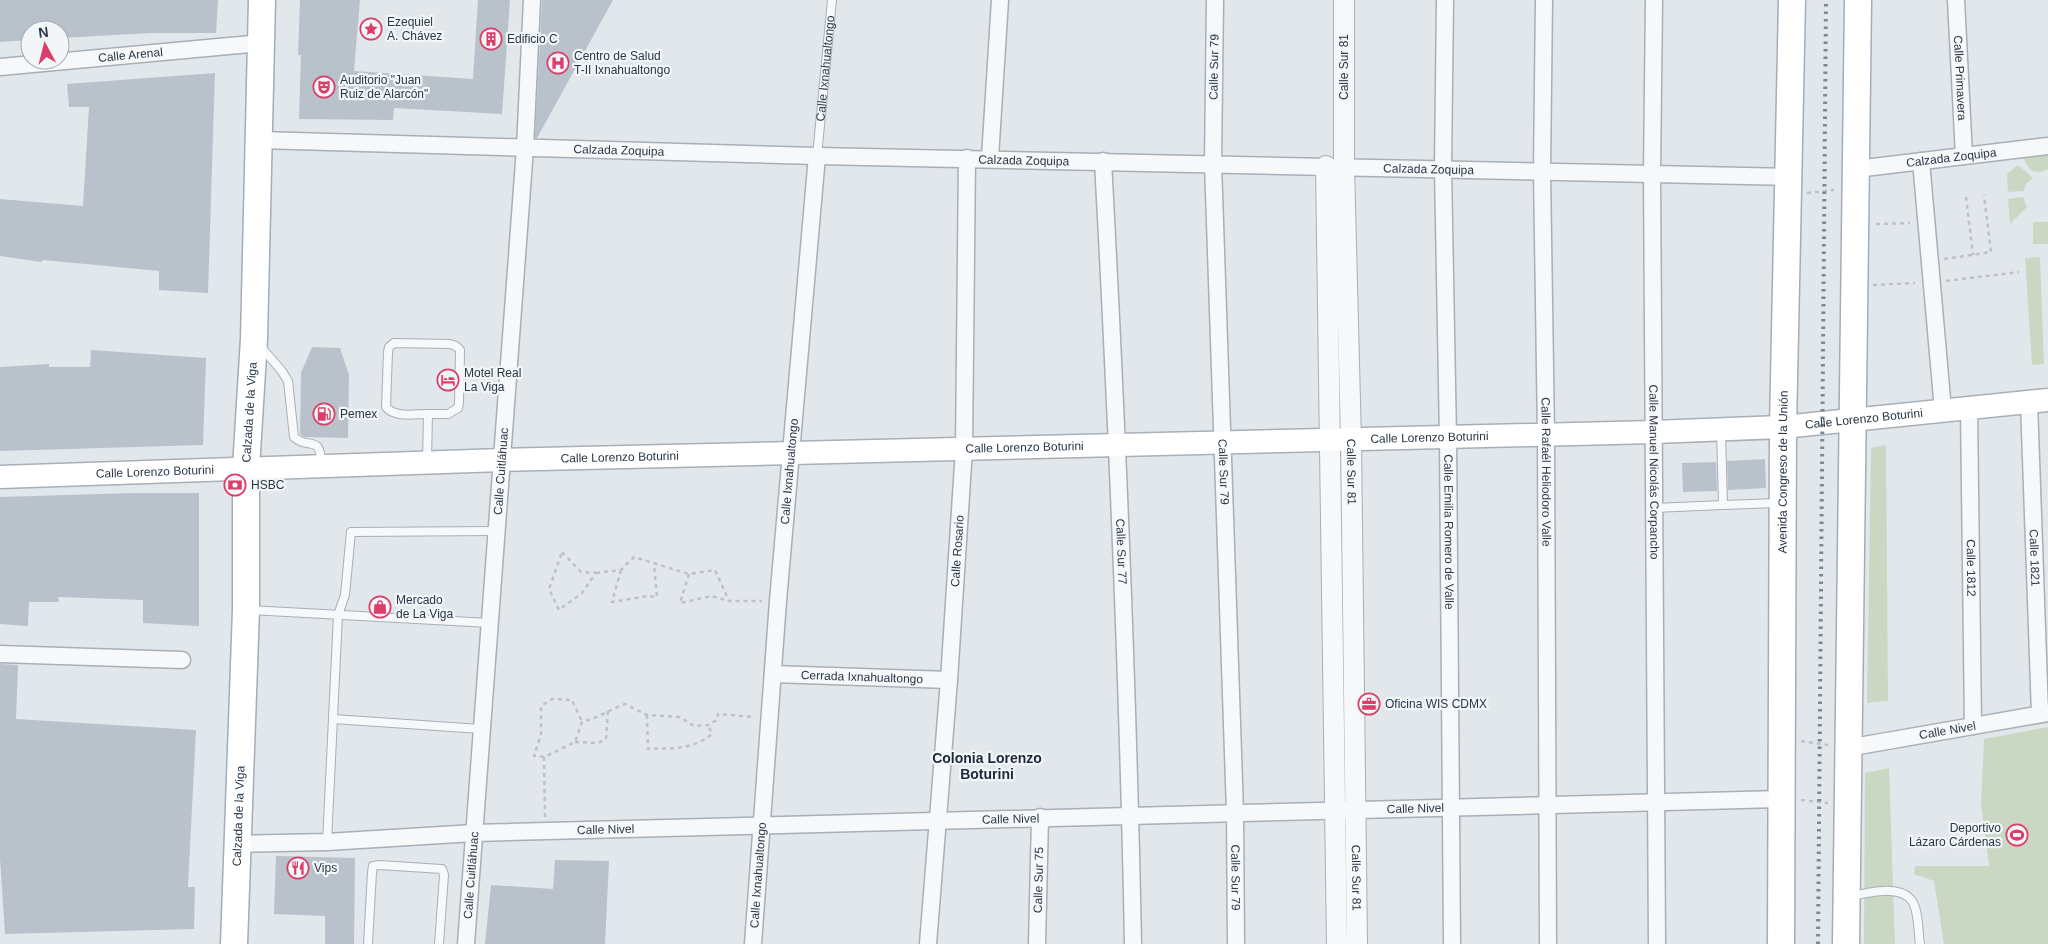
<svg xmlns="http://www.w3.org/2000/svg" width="2048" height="944" viewBox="0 0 2048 944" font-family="Arial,sans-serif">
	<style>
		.green { fill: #cad7c3 }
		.building { fill: #b9c1ca }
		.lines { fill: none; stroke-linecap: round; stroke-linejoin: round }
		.service-casing { stroke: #a7afb7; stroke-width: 10 }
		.minor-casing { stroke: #a7afb7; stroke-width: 19 }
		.tertiary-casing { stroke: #a7afb7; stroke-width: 22 }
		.secondary-casing { stroke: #a7afb7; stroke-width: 25 }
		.primary-casing { stroke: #a1adb9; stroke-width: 29 }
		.path { stroke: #bdc2c8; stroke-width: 2.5; stroke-dasharray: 4 4; stroke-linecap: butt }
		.service { stroke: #f6f8fa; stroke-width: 8 }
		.minor { stroke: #f6f8fa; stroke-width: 16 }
		.tertiary { stroke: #f6f8fa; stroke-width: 20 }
		.secondary { stroke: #fff; stroke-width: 22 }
		.primary { stroke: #fff; stroke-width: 26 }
		.rail { stroke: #7a8997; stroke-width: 4; stroke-dasharray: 2.5 5; stroke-linecap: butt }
		.labels { text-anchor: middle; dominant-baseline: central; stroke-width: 4.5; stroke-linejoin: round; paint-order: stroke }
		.poi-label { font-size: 12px; fill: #293746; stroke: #f3f6f9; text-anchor: start }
		.street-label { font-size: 12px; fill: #293746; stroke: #f3f6f9 }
		.neighbourhood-label { font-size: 14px; font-weight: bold; fill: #1b2837; stroke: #f3f6f9 }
	</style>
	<rect width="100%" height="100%" fill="#e2e7ec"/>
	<path class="green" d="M2048,155V169C2035,176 2027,170 2023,156Z
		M2018,165L2033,178L2026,184L2024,191L2008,192L2007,174Z
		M2023,197L2027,207L2010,224L2008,199Z
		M2033,222H2048V244H2033Z
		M2040,257L2044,364L2032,365L2025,258Z
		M1886,445L1888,701L1867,703L1871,448Z
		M2048,727V944H1944L1934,881L1914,874L1915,866H1989L1981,804L1984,739Z
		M1889,768L1895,944H1864L1865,773Z"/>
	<path class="building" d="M0,0H218L216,33H152L60,38V30H30V40L0,42Z
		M300,0H360L354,71L473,79L478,0H510L502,114L394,108L393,120L299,119L301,55H298Z
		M542,0H613L537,138H535Z
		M215,73L208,293L159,290V271L43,260L41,262L0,256V199L83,206L89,107H69L67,84Z
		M312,347L340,348L349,375L348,438L304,437L300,434L301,373Z
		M91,350L206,358L203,445L0,451V367L49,364V367H90Z
		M1765,459L1766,488L1728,490L1727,461Z
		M1716,462L1717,491L1683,492L1682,463Z
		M133,493H199V626L143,623V600L58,597L59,602H29L28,626L0,624V497Z
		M0,664L18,665L16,719L196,730L188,887H195L194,929L5,934L0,858Z
		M276,856L355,858L354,944H325V916L274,914Z
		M555,860L609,861L605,944H485L491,885L553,889Z"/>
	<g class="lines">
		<g class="service-casing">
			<g id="service">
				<path id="s1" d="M817,156L832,0"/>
				<path d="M260,346L281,370L288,381L294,437C307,450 321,434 321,463"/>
				<path d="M1721,432L1723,505L1778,503"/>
				<path d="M427,460L428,414C415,414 395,418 386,407L388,352L389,347L394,343L450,344L456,346L460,350L459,403L458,408L448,414H428"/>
				<path d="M1654,508L1723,505"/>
				<path d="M250,610L490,623"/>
				<path d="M333,719L481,729"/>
				<path d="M327,842L338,615L345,595L351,532L497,531"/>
				<path d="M1850,896C1867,894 1900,883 1912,901C1919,911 1918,932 1920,944"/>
				<path d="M368,944L372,872L373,866L379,865L442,869L444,875L439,944"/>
			</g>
		</g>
		<g class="minor-casing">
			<g id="minor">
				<path id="s2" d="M1215,0L1213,163L1235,812L1236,944"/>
				<path id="s3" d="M1445,0L1443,168L1448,438L1452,944"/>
				<path id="s4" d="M1544,0L1542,171L1546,435L1548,944"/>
				<path id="s5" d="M1654,0L1652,174L1657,944"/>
				<path id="s6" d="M1956,0L1964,156"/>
				<path id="s7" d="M0,67L261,43"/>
				<path id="s8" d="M260,140L817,156L1788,177"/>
				<path d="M990,158L1000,0"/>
				<path id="s9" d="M1103,161C1117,422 1128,683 1133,944"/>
				<path d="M1921,161L1943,410"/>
				<path id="s10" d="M1856,169L2048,146"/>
				<path id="s11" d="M2029,402L2040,714"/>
				<path id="s12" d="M1969,409L1973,726"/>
				<path d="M0,654L182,660"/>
				<path id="s13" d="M773,674L949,680"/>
				<path id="s14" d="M1847,748L2048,713"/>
				<path id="s15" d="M237,844L327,842L474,833L1783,799"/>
				<path id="s16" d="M466,944L525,148L532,0"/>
				<path id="s17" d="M753,944L778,601L817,156"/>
				<path id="s18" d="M928,944L949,680L964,449L967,158"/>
				<path id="s19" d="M1037,944L1040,817"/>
			</g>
		</g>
		<g class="tertiary-casing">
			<g id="tertiary">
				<path id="s20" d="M1344,0V166L1351,440L1357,944"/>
				<path d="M1326,166L1337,944"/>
			</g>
		</g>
		<g class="secondary-casing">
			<g id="secondary">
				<path id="s21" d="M0,477L502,460L1654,432L1783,427L2048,400"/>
			</g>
		</g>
		<g class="primary-casing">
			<g id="primary">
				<path id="s22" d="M234,944L246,610V468L254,339L262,0"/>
				<path id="s23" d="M1781,944L1783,427L1792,0"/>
				<path d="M1846,944L1858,0"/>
			</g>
		</g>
		<path class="path" d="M1807,193L1834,190
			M1966,197L1973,255
			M1876,224L1910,223
			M1944,259L1991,252L1984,195
			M1946,281L2019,272
			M1873,285L1915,283
			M562,552L581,572L596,573L582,593L559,610L549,589Z
			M621,570L612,602L647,596L657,597L654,564
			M596,573L621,570L634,557L689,574L715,570L729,601H762
			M689,574L680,603L712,596L729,601
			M647,715L648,749C672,748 693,750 712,734L708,725
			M1801,741L1828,745
			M575,742L598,743L606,739L608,711
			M544,757L534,756L541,734V706L552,699L572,700L582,722
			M1801,800L1828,803
			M545,817L544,757L575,742L582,722C598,718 609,710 625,704L647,715L680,717L694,726L708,725L717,720L718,714L755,717"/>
		<use href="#service" class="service"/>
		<use href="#minor" class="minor"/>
		<use href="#tertiary" class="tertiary"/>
		<use href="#secondary" class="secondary"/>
		<use href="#primary" class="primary"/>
		<path class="rail" d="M1818,944L1826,0"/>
	</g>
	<defs>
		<g id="sight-ring" transform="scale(1.125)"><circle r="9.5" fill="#f3f6f9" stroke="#da3e69" stroke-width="1.5"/><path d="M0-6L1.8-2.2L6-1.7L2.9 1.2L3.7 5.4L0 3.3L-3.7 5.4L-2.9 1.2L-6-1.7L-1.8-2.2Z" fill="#da3e69"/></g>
		<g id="building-ring" transform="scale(1.125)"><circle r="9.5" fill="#f3f6f9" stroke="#da3e69" stroke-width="1.5"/><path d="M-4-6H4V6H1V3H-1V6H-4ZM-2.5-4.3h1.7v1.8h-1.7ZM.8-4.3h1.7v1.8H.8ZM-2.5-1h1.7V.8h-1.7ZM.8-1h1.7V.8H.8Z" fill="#da3e69"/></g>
		<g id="hospital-ring" transform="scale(1.125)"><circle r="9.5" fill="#f3f6f9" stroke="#da3e69" stroke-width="1.5"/><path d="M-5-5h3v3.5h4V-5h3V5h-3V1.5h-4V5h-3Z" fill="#da3e69"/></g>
		<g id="theatre-ring" transform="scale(1.125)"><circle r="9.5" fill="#f3f6f9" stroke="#da3e69" stroke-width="1.5"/><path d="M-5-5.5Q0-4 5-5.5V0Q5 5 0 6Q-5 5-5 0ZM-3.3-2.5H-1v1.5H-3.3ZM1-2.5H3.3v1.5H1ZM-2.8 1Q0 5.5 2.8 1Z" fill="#da3e69"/></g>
		<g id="hotel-ring" transform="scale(1.125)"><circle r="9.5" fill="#f3f6f9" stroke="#da3e69" stroke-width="1.5"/><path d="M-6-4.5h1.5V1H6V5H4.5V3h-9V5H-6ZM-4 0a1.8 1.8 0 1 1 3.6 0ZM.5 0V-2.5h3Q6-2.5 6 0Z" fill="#da3e69"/></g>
		<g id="fuel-ring" transform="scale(1.125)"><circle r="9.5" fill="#f3f6f9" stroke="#da3e69" stroke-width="1.5"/><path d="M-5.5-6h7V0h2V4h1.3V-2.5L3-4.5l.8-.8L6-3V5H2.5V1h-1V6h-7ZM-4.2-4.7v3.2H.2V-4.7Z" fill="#da3e69"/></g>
		<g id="bank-ring" transform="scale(1.125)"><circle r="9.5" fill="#f3f6f9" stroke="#da3e69" stroke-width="1.5"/><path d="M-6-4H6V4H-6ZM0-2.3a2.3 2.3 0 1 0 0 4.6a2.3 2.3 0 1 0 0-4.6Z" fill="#da3e69"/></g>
		<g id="shop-ring" transform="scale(1.125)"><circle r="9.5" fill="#f3f6f9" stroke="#da3e69" stroke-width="1.5"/><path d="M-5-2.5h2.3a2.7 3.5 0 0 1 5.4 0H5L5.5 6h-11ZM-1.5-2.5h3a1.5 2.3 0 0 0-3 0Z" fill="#da3e69"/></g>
		<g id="office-ring" transform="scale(1.125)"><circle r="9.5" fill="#f3f6f9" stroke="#da3e69" stroke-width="1.5"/><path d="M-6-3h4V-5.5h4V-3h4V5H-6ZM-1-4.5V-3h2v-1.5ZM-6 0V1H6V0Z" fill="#da3e69"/></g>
		<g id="stadium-ring" transform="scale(1.125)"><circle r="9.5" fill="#f3f6f9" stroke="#da3e69" stroke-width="1.5"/><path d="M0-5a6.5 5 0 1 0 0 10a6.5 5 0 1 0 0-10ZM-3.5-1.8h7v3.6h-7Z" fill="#da3e69"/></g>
		<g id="restaurant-ring" transform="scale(1.125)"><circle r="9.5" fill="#f3f6f9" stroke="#da3e69" stroke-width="1.5"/><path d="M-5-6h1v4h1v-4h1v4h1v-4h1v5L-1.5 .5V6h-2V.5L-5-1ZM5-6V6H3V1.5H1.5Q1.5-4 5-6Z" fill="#da3e69"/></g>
	</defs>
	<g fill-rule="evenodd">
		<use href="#sight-ring" x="371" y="29"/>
		<use href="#building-ring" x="491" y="39"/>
		<use href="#hospital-ring" x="558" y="63"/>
		<use href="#theatre-ring" x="324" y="87"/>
		<use href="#hotel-ring" x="448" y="380"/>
		<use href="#fuel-ring" x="324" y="414"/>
		<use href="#bank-ring" x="235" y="485"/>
		<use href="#shop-ring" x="380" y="607"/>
		<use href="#office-ring" x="1369" y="704"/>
		<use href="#stadium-ring" x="2017" y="835"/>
		<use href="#restaurant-ring" x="298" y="868"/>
	</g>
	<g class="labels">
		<g class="poi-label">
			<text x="387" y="22">Ezequiel<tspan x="387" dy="14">A. Chávez</tspan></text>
			<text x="507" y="39">Edificio C</text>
			<text x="574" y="56">Centro de Salud<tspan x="574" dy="14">T-II Ixnahualtongo</tspan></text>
			<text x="340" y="80">Auditorio "Juan<tspan x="340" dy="14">Ruiz de Alarcón"</tspan></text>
			<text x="464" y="373">Motel Real<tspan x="464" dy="14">La Viga</tspan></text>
			<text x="340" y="414">Pemex</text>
			<text x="251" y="485">HSBC</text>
			<text x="396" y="600">Mercado<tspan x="396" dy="14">de La Viga</tspan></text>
			<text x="1385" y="704">Oficina WIS CDMX</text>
			<text x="2001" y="828" text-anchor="end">Deportivo<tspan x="2001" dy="14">Lázaro Cárdenas</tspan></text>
			<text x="314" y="868">Vips</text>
		</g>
		<g class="street-label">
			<text stroke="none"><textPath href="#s7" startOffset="131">Calle Arenal</textPath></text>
			<text transform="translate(1214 67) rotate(-89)">Calle Sur 79</text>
			<text transform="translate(1344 67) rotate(-90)">Calle Sur 81</text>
			<text stroke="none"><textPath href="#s1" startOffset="88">Calle Ixnahualtongo</textPath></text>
			<text stroke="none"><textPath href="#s6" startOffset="78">Calle Primavera</textPath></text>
			<text stroke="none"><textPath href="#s8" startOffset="359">Calzada Zoquipa</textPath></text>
			<text stroke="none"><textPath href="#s10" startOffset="96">Calzada Zoquipa</textPath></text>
			<text stroke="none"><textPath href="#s8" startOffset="764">Calzada Zoquipa</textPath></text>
			<text stroke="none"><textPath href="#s8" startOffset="1169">Calzada Zoquipa</textPath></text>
			<text stroke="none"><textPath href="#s22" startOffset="532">Calzada de la Viga</textPath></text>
			<text stroke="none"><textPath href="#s21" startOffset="1865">Calle Lorenzo Boturini</textPath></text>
			<text stroke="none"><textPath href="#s21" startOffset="1430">Calle Lorenzo Boturini</textPath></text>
			<text stroke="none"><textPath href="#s21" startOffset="1025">Calle Lorenzo Boturini</textPath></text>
			<text stroke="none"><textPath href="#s21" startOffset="620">Calle Lorenzo Boturini</textPath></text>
			<text stroke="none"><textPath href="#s21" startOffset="155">Calle Lorenzo Boturini</textPath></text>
			<text stroke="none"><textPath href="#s16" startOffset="474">Calle Cuitláhuac</textPath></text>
			<text stroke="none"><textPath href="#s17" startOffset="474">Calle Ixnahualtongo</textPath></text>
			<text stroke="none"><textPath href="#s2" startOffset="472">Calle Sur 79</textPath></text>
			<text stroke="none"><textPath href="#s20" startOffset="472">Calle Sur 81</textPath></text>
			<text stroke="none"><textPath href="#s4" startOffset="472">Calle Rafaél Heliodoro Valle</textPath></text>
			<text stroke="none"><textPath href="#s5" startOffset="472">Calle Manuel Nicolás Corpancho</textPath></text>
			<text stroke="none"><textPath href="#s23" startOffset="472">Avenida Congreso de la Unión</textPath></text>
			<text stroke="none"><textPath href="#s3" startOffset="532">Calle Emilia Romero de Valle</textPath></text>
			<text stroke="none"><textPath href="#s18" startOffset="394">Calle Rosario</textPath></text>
			<text stroke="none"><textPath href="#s9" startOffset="391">Calle Sur 77</textPath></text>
			<text stroke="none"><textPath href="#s11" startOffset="156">Calle 1821</textPath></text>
			<text stroke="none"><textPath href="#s12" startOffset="159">Calle 1812</textPath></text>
			<text stroke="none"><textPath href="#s13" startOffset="89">Cerrada Ixnahualtongo</textPath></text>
			<text stroke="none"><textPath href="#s14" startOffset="102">Calle Nivel</textPath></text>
			<text stroke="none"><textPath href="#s15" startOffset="1179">Calle Nivel</textPath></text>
			<text stroke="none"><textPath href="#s22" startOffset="128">Calzada de la Viga</textPath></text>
			<text stroke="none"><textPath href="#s15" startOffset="774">Calle Nivel</textPath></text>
			<text stroke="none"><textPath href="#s15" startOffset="369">Calle Nivel</textPath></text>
			<text stroke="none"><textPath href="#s16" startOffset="69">Calle Cuitláhuac</textPath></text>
			<text stroke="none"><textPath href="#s17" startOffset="69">Calle Ixnahualtongo</textPath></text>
			<text stroke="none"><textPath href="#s2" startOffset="878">Calle Sur 79</textPath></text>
			<text stroke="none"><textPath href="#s20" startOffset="878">Calle Sur 81</textPath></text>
			<text stroke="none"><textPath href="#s19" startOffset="64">Calle Sur 75</textPath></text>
		</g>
		<g class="neighbourhood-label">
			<text x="987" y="758">Colonia Lorenzo<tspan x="987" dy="16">Boturini</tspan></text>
		</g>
	</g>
	<g transform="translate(45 45) rotate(353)"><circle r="24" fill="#f3f6f9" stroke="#a2aab1"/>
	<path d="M0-4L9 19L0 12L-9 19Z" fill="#da3e69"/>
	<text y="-8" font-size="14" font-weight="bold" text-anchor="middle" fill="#293746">N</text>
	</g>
</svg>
